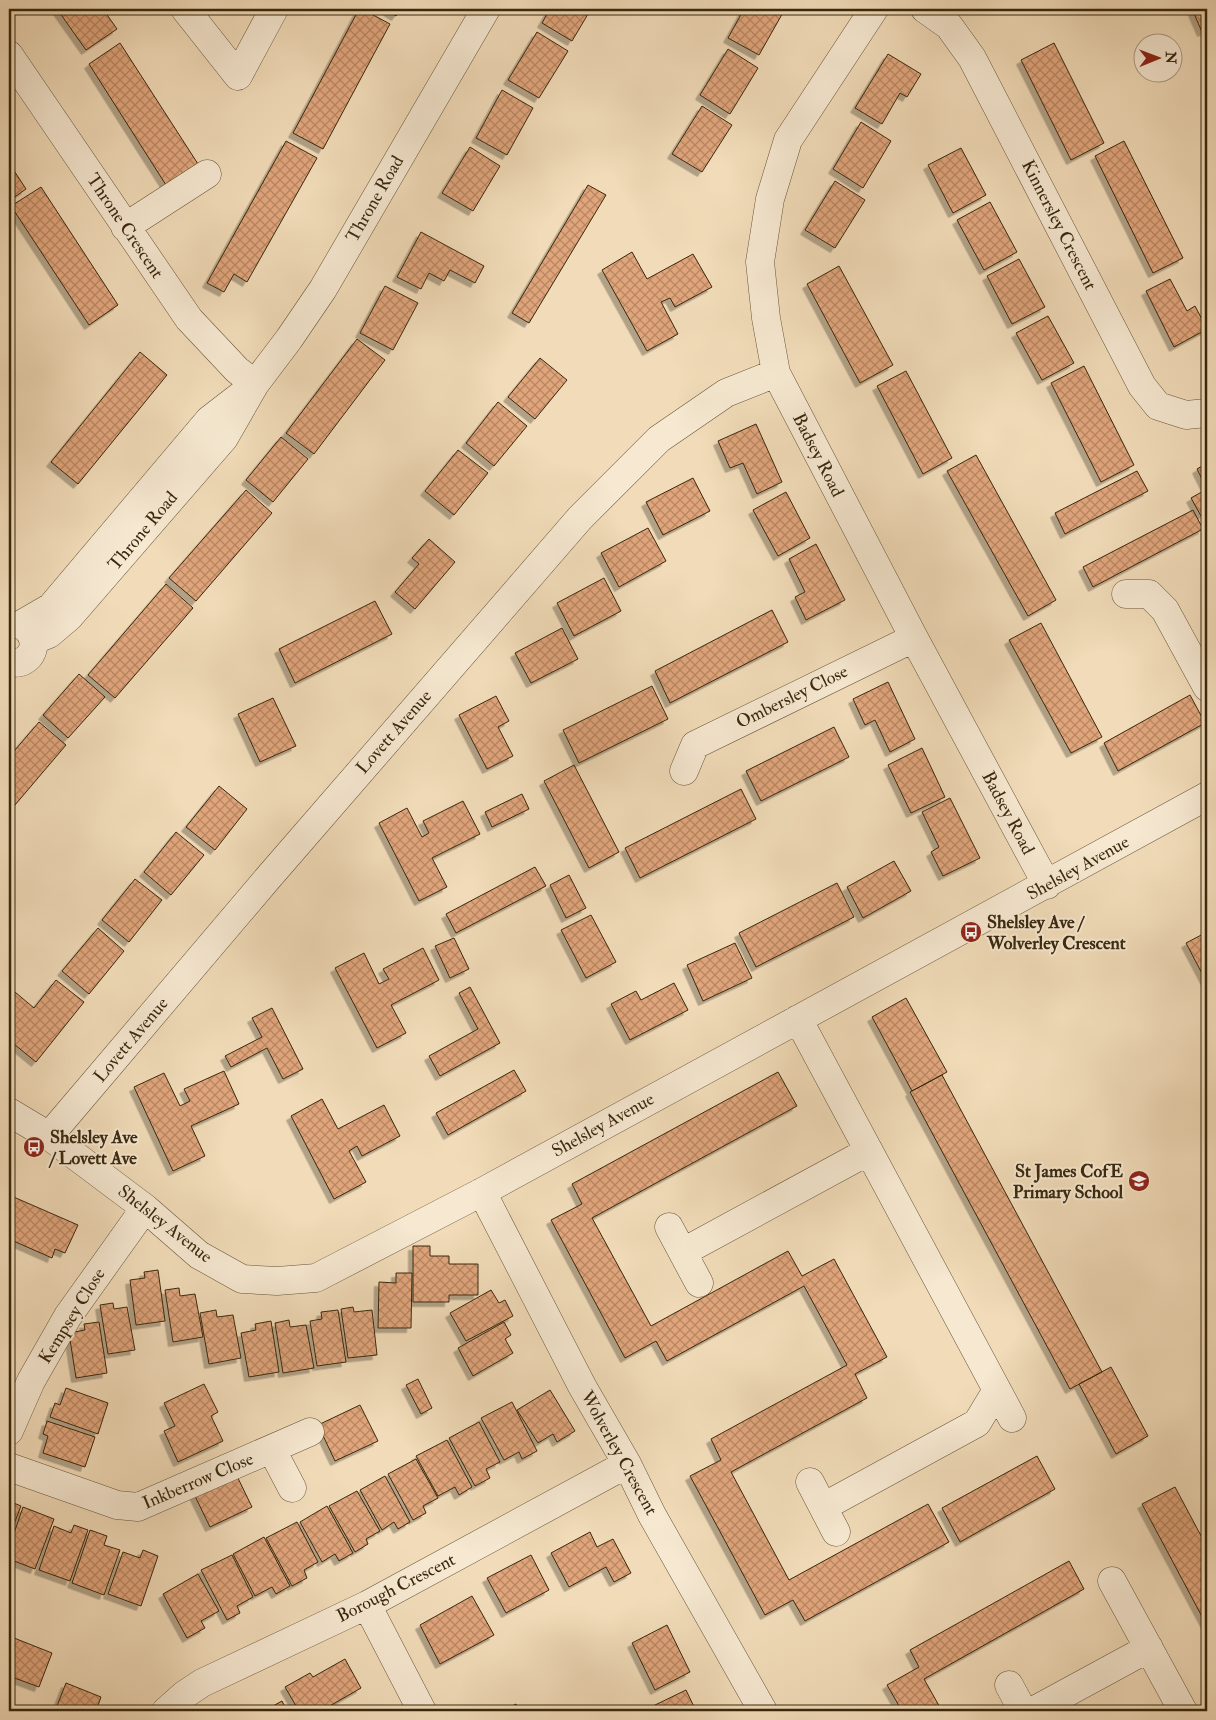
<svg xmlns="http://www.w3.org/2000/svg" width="1216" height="1720" viewBox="0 0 1216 1720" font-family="'IM FELL Double Pica',serif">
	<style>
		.building { fill: url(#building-cross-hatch); stroke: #39280e; filter: url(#shadow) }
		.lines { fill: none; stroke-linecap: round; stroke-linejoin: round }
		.minor-casing { stroke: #675538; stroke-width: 29 }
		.minor { stroke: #f6e8d1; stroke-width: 28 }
		.labels { text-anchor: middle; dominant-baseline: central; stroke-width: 4; stroke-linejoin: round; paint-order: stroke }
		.street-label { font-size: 18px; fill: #39280e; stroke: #f6e8d1 }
		.poi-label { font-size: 18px; font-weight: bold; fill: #39280e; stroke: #f6e8d1; text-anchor: start }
	</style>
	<defs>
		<pattern id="building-cross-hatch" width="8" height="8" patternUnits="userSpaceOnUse" patternTransform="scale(1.25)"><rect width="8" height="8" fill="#e1a57b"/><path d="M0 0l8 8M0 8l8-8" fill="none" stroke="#b78663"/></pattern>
		<filter id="shadow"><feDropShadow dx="-4.5" dy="4.5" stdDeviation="0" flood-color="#0004"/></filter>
	</defs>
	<rect width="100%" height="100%" fill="#f1dbb8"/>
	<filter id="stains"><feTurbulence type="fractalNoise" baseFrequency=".004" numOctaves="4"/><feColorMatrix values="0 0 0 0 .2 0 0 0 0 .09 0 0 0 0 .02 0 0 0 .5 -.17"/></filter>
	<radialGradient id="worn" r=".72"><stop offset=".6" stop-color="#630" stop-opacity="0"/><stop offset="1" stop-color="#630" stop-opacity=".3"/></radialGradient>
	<path class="building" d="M57,9H103L117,29L86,50Z
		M359,9H362L390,24L323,149L293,133Z
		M385,9H401L396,16Z
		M550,9H591L572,41L542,23Z
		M744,9H785L759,55L728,38Z
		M1192,9H1207V30L1202,32Z
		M537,32L568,51L539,98L508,80Z
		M120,43L198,164L166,185L89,64Z
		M1054,43L1104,143L1071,160L1021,60Z
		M728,49L758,68L730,114L700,95Z
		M888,54L921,74L907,97L900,93L882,124L855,108Z
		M502,90L533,108L507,155L476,138Z
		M702,106L732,125L702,172L672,154Z
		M861,122L891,141L863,188L833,169Z
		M286,141L317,158L247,282L234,274L224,292L207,283Z
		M1124,141L1183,258L1153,273L1095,156Z
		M470,147L500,166L473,211L442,193Z
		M961,148L986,195L953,213L928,165Z
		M9,163L26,189L9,201Z
		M835,181L865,200L835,248L805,230Z
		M588,185L606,195L529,323L512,313Z
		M41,187L118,305L89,325L11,206Z
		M990,202L1017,252L984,270L957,220Z
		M421,232L484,266L475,283L450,270L444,281L429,273L421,289L397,277Z
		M632,252L647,279L693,254L712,287L675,307L670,298L661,302L678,334L647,351L602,270Z
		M1019,259L1045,307L1012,324L987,276Z
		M839,266L893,365L860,383L807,284Z
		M1170,279L1187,311L1195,306L1207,329L1174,347L1146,291Z
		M385,286L418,303L393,350L360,333Z
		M1048,316L1074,363L1042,380L1016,333Z
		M357,339L385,360L314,454L286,433Z
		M140,352L167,375L78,484L51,462Z
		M540,358L567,380L535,419L508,397Z
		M1084,366L1134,465L1101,482L1051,383Z
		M906,371L952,458L923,474L877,386Z
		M498,402L527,426L494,466L466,443Z
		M756,424L782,482L757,494L743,463L730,468L718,441Z
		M281,437L308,459L273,502L246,480Z
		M458,450L488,473L454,515L425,491Z
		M976,455L1056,600L1028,616L947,471Z
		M1207,463V512L1201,516L1191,498L1207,489L1197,469Z
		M1137,471L1148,491L1065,534L1055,513Z
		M693,478L710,511L663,535L646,502Z
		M246,490L272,513L196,601L169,578Z
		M786,492L810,538L778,556L753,510Z
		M1193,510L1203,529L1093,587L1083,567Z
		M648,528L666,561L619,587L601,553Z
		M429,539L455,562L415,609L395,592L419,564L412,558Z
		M816,544L845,600L806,620L795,597L805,592L789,559Z
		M604,578L621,611L574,636L557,603Z
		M166,584L193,608L115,698L88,675Z
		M375,601L392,634L295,683L279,649Z
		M772,610L788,642L670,703L655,671Z
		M1041,623L1102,737L1071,753L1009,640Z
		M562,628L578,659L531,683L515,653Z
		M79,674L105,697L68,738L43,715Z
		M888,682L915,739L890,752L875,720L865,725L853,699Z
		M652,686L668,719L579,763L563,730Z
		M1190,695L1205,723L1118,771L1104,743Z
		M496,696L509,721L498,727L513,756L487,769L459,715Z
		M273,698L296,746L260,762L238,714Z
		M39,722L66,745L9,812V757Z
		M834,727L849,757L761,801L746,771Z
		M922,748L945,797L911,813L888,765Z
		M574,765L619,852L589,868L544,781Z
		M219,786L247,809L215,850L186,827Z
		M741,789L756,819L640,878L625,848Z
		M522,794L529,809L492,827L485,812Z
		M950,798L980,858L943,876L931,852L939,847L922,812Z
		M463,801L480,834L432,858L447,887L419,901L379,823L407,808L422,837L429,833L423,821Z
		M176,832L204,855L171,895L144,872Z
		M894,861L911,891L863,918L847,887Z
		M535,867L546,886L456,933L446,914Z
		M569,875L586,908L566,918L550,885Z
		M135,879L162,900L129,942L102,920Z
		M837,883L854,917L756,967L739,933Z
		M591,915L616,962L586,978L561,930Z
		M98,928L124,951L89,994L62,971Z
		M1207,932V983L1186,943Z
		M454,938L469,969L450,978L435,946Z
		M735,943L752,978L703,1001L687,965Z
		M423,948L439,980L391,1005L406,1033L377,1048L335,968L364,953L379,984L389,979L383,969Z
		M56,980L84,1002L36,1062L9,1040V987L34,1008Z
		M674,983L688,1010L630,1040L611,1004L636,991L641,1000Z
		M470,987L500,1043L440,1076L429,1056L478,1029L459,993Z
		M906,998L947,1072L912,1091L872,1017Z
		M272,1008L303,1069L283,1079L267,1048L231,1067L225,1056L262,1037L252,1018Z
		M514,1070L526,1091L448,1135L436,1113Z
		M224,1071L239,1104L191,1126L205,1156L173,1171L134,1087L164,1073L180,1106L190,1101L184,1089Z
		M778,1072L797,1106L592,1218L651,1326L788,1251L802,1276L834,1259L887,1357L855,1374L867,1398L731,1472L789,1580L928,1504L949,1542L805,1621L793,1600L765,1615L690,1476L721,1460L711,1439L847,1365L804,1286L667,1361L656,1341L625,1358L551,1220L582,1204L572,1184Z
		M942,1075L1102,1372L1070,1389L910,1092Z
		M322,1099L338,1129L384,1105L400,1136L362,1156L357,1146L349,1151L366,1182L334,1199L291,1116Z
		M9,1195L78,1225L65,1253L55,1249L52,1258L9,1239Z
		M413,1246H430V1256H449V1264H478V1295H449V1302H413Z
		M158,1270L165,1321L136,1325L130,1280L145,1278L144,1272Z
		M396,1273H412L411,1328H378L379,1282L396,1283Z
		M179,1288L180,1296L195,1294L203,1337L173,1342L165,1290Z
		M491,1290L499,1303L505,1300L513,1316L466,1341L450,1313Z
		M113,1303L114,1309L127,1307L135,1350L108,1354L100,1305Z
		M353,1307L354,1312L372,1310L377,1355L348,1358L341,1309Z
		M216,1310L217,1317L233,1315L241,1358L209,1364L200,1313Z
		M338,1310L346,1362L317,1366L310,1321L322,1319L321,1312Z
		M289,1320L290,1327L306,1325L314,1368L283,1373L275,1323Z
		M271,1321L279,1372L249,1377L241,1333L256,1330L255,1324Z
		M99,1322L107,1373L76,1378L69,1333L85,1330L84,1324Z
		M504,1322L511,1335L505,1339L513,1353L473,1376L458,1348Z
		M1111,1367L1148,1436L1116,1454L1079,1384Z
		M418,1379L432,1408L421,1414L406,1385Z
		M204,1384L218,1412L211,1416L223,1441L178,1462L164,1431L175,1426L164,1403Z
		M66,1388L108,1403L98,1434L50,1417L55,1403L60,1405Z
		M550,1390L575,1431L557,1442L553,1434L538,1443L517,1410Z
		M512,1402L537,1451L522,1459L519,1452L504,1460L481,1418Z
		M360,1405L378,1441L335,1461L318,1425Z
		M47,1421L95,1437L85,1467L43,1453L48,1436L43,1434Z
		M479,1422L500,1462L486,1469L490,1478L475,1486L449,1438Z
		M447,1440L472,1487L459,1495L455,1487L438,1496L416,1456Z
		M1037,1456L1055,1489L960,1542L942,1508Z
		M416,1459L438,1498L423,1506L426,1513L413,1520L388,1474Z
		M235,1472L252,1507L210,1527L193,1492Z
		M385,1476L410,1522L398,1529L394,1522L382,1530L360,1490Z
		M1175,1487L1207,1547V1626L1142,1504Z
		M357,1491L380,1531L366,1539L368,1544L355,1552L329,1506Z
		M9,1501L21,1506L9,1537Z
		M327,1506L353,1553L339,1561L335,1554L322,1562L300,1522Z
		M23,1507L54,1519L35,1569L9,1559V1548Z
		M297,1522L318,1562L304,1570L307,1578L292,1586L266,1538Z
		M74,1525L88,1530L70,1581L39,1570L54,1526L71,1533Z
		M90,1530L107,1536L104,1545L120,1550L104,1595L72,1583Z
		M590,1532L597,1547L613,1539L631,1573L614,1582L606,1567L569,1587L551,1553Z
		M264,1537L290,1586L276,1594L272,1587L255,1596L233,1554Z
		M143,1550L158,1556L141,1606L108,1594L123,1552L140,1558Z
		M232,1555L253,1597L237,1606L240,1613L227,1620L201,1570Z
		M531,1555L549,1590L506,1613L487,1578Z
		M1069,1561L1084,1589L924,1679L942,1711H902L887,1685L919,1667L910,1650Z
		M198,1574L219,1611L201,1621L205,1628L187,1638L163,1594Z
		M472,1596L494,1635L440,1664L420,1625Z
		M667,1625L690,1672L655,1690L632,1643Z
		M9,1636L52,1653L39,1687L9,1676Z
		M345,1659L361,1688L321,1711H299L285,1687L310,1673L313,1677Z
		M66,1683L101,1697L96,1711H55Z
		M686,1690L696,1711H656L653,1706Z
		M282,1701L287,1711H264Z
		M516,1704L520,1711H502Z"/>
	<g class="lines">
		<g class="minor-casing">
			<path id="minor" d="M185,9L238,76L274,9
				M874,9L788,140L770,199L760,262L766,318L776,373L914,638L1047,885
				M925,9L949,26L972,58L1142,386L1158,406L1186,415L1207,413
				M9,55L189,319L237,370L255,384
				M125,227L207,174
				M1126,594H1149L1165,610L1207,687
				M20,625L51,607L209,420L244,393
				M34,640L49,634L69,617L224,438L255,384L289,339L323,289L486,9
				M9,662C32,668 43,639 23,626
				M684,771L695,745L914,638
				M798,1019L1012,1418
				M9,1112L49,1136L145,1208L199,1255L242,1279L277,1281L316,1278L482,1192L1207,796
				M49,1136L268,878L580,518L659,439L726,393L776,373
				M482,1192L582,1386L627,1464L652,1515L763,1711
				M669,1227L699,1283
				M683,1252L869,1151
				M9,1431L31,1381L68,1316L145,1208
				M272,1450L292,1488
				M9,1467L117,1505L138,1507L310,1432
				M810,1482L836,1532
				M823,1507L977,1423L997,1390
				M1112,1581L1183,1711
				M367,1605L422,1711
				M1009,1685L1023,1711
				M166,1711L184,1695L202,1683L367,1605L627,1464
				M1033,1711L1149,1648"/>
		</g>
		<use href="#minor" class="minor"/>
	</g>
	<defs>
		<g id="bus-disc" transform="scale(1.125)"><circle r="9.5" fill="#8f2418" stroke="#f6e8d1"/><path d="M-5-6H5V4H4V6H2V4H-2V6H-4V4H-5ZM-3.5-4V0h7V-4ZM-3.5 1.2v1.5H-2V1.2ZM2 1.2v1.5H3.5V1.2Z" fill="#fff"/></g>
		<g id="school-disc" transform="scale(1.125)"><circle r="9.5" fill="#8f2418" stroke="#f6e8d1"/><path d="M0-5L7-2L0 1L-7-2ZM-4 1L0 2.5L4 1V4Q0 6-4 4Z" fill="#fff"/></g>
	</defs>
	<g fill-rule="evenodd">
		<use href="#bus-disc" x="971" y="932"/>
		<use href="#bus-disc" x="34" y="1147"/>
		<use href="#school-disc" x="1139" y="1181"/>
	</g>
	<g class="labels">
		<g class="street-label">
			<text transform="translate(375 199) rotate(-60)">Throne Road</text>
			<text transform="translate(1059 225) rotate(63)">Kinnersley Crescent</text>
			<text transform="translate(125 226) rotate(56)">Throne Crescent</text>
			<text transform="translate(818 455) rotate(63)">Badsey Road</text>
			<text transform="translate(143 531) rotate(-50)">Throne Road</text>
			<text transform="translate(792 697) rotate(-26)">Ombersley Close</text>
			<text transform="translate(394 732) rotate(-49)">Lovett Avenue</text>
			<text transform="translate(1008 813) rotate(62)">Badsey Road</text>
			<text transform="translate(1078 868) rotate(-29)">Shelsley Avenue</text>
			<text transform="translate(131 1040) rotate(-50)">Lovett Avenue</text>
			<text transform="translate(603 1125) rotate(-29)">Shelsley Avenue</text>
			<text transform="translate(165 1224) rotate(38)">Shelsley Avenue</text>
			<text transform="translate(72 1316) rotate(-58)">Kempsey Close</text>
			<text transform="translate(619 1453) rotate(61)">Wolverley Crescent</text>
			<text transform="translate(198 1481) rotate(-23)">Inkberrow Close</text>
			<text transform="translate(396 1588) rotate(-27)">Borough Crescent</text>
		</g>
		<g class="poi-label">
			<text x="987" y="922">Shelsley Ave /<tspan x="987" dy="21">Wolverley Crescent</tspan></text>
			<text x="50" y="1137">Shelsley Ave<tspan x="50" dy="21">/ Lovett Ave</tspan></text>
			<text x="1123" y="1171" text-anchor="end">St James CofE<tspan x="1123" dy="21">Primary School</tspan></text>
		</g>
	</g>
	<rect width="1216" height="1720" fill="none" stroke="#f1dbb8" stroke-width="30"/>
	<rect x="10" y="10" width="1196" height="1700" fill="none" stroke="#39280e" stroke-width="2.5"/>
	<rect x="15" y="15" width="1186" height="1690" fill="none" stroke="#39280e"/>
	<g transform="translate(1158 58) rotate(89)"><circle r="24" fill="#f6e8d1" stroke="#aa9b83"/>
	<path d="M0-4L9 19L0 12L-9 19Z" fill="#8f2418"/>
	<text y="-8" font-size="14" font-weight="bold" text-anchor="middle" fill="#39280e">N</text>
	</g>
	<rect width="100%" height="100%" filter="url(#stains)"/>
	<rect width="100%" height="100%" fill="url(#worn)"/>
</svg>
